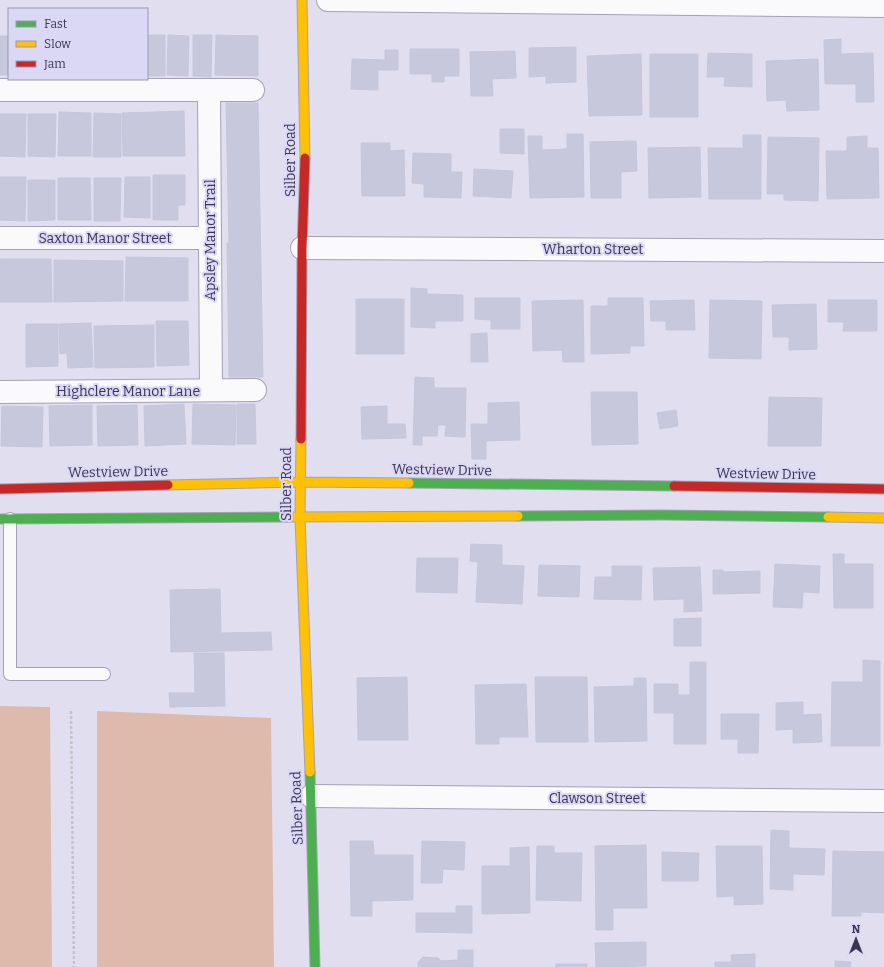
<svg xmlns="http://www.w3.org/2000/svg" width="884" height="967" viewBox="0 0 884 967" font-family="Bitter,serif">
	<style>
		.green { fill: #debaac }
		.building { fill: #c7c8db; stroke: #c4c7dc }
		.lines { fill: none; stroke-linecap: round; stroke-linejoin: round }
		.lane-casing { stroke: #a4a1b5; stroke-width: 14 }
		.street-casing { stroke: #a4a1b5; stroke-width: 24 }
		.fast-casing { stroke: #a4a1b5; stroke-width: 11 }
		.slow-casing { stroke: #a4a1b5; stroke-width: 11 }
		.jam-casing { stroke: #a4a1b5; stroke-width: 11 }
		.path { stroke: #c4c3cb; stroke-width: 2.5; stroke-dasharray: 3 2; stroke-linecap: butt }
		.lane { stroke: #fafafd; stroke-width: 12 }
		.street { stroke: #fafafd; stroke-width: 22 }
		.fast { stroke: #4caf50; stroke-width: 9 }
		.slow { stroke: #ffc107; stroke-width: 9 }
		.jam { stroke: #c62828; stroke-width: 9 }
		.labels { text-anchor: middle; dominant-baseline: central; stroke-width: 4; stroke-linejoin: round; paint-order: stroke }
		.street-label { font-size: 14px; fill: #393552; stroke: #dbd8f6 }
	</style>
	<rect width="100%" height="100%" fill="#e1dfef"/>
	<path class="green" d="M0,706L50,707L52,967H0Z
		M97,711L271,718L274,967H97Z"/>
	<path class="building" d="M147,35H165V76H147Z
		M168,35L189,36L188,76L167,75Z
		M193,35H212L211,77L193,76Z
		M216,35L258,36V76L215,75Z
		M0,36H8V75H0Z
		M841,39V54L873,53L874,102H856V84H825L824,40Z
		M576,47V82L546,83V76L529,77V48Z
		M410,49H459V76H444V82H432V74H410Z
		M385,50H398V70H378V90L351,89L352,59L385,60Z
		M515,51L516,78L492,79L493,96H471L470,52Z
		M708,53L752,54V87L724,86L725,77H707Z
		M641,54L642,115L589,116L587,56Z
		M650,54H698V117H650Z
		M818,59L819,110L787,111L786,100L767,101L766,61Z
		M226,103H258L263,377H229L227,243H229Z
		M184,111L185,156H123L122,113Z
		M59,112L91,113V156H58Z
		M94,113L121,114V157H93Z
		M0,114H26L25,157L0,156Z
		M28,114H56L55,157L28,156Z
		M500,129H524V154L500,153Z
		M567,134H583L584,197L530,198L528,136H542V150L567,149Z
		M743,135H761V199H709L708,148H743Z
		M867,136V148H878L879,198L827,199L826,151H847V137Z
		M768,137L819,138L818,201L784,200V194H767Z
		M636,141L637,171L621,172V198H591L590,142Z
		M361,143H390V151L404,150L405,196H362Z
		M700,147L701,197L649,198L648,148Z
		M413,153L451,154V172H462L461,198L424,197V184L412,183Z
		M474,169L513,171L511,198L473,196Z
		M153,175H185V205H178V220H153Z
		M0,177H26L25,221L0,220Z
		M125,177H150V218L124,217Z
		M58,178H90L91,220H58Z
		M94,178H121L120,221H94Z
		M28,180H55V220L28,221Z
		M126,257L188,258V301H125Z
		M0,259H51L52,302H0Z
		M54,260L123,261V301L54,302Z
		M411,288L427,289V294L463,295V321H435V328L411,327Z
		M475,298H520V329H491V320L475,319Z
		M608,298H643L644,346H630V353L591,354V306H608Z
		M356,299H404V354H356Z
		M583,300L584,362H563L562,350L533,351L532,301Z
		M694,300L695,330H666V321H651L650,301Z
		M710,300L762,301L761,359L709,358Z
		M828,300H877V331H843L844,322H828Z
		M816,304L817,349L789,350V337H773L772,305Z
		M156,321H188L189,365L157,366Z
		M91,323L93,367L68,368L67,353L60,354L59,324Z
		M26,324H58V366L26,367Z
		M154,325V367L95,368L94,326Z
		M487,333L488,362H471V334Z
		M415,377L434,378V388H466L465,437L445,436L446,425H438L437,436H422V445H413Z
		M591,392H637L638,444L592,445Z
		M769,397L822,398L821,446H768Z
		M519,402L520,440L486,441V459H472L471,424H488V403Z
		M184,404L186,444L145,446L144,406Z
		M193,404L236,405L235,445L192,444Z
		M237,404H255L256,444H237Z
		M92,405V445L50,446L49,406Z
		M137,405L138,445L98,446L97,406Z
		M2,406L43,407L42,447L1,446Z
		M387,406V424H405L406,438L362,439L361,407Z
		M676,410L678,426L660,429L657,413Z
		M471,544L502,545V565L524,566L522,604L476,602L478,562L470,561Z
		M833,554H844V564H873V608H834Z
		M417,558H458L457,593L416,592Z
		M775,564L820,566L819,593L803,592L802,608L773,607Z
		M539,565L580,566L579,597L538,596Z
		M612,566H642L641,600L594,599L595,577H612Z
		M700,567L702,611L684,612V599L654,600L653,568Z
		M713,570H723V572L760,571V593L713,594Z
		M220,589L221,633L271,632L272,650L171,652L170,590Z
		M701,618V646H674V619Z
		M194,653H224L225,706L170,707L169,693H195Z
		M863,660L880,661V746H831L832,682H863Z
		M690,662H706V744H674V713H654V684H678V695H690Z
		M407,677L408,740H358L357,678Z
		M535,677H587L588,742H536Z
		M634,678H646L647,741L595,742L594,687L634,686Z
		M526,684L528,737H499V744H476L475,685Z
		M803,702V715L821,714L822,742L793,743V729L776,730V703Z
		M721,714H759L758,753H738V739H721Z
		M771,830L789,831V848L825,849L824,875L793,874V890L770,889Z
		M350,841H373L374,855H413V900L372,901V916H351Z
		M422,841L465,842L464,870L443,869L442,883H421Z
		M646,845L647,908H613V930H596L595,846Z
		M537,846H554V853H582L581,901L536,900Z
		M716,846H762L763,904L734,905V896L717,897Z
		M529,847L530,913L482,914V866H510V848Z
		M833,851L884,852V913L861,912V916H832Z
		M662,852L699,853L698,881H662Z
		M456,906H472V933L416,932V913H456Z
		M646,942V966L596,967L595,943Z
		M458,950H473V967H418V962L423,957L438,958L441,961L458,960Z
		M755,954V967H715V962H732L731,955Z
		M835,961L851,962L850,967H835Z
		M556,964H587V967H556Z"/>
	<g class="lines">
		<g class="lane-casing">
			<path id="lane" d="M10,519V674H104"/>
		</g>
		<g class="street-casing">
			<path id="street" d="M328,0L884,6
				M0,90H253
				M209,90L211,390
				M0,238H210
				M302,248L884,251
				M0,392L255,390
				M311,796L884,801"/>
		</g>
		<g class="fast-casing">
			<path id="fast" d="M409,483L674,486
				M518,516L663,515L828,517
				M0,519L287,517
				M310,772L315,967"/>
		</g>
		<g class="slow-casing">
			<path id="slow" d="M302,0L305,158
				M301,439L300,518L310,772
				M168,485L300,482L409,483
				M287,517L518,516
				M828,517L884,518"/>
		</g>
		<g class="jam-casing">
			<path id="jam" d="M301,439L302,248L305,158
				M674,486L884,489
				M0,489L168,485"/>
		</g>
		<path class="path" d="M71,711L74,967"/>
		<use href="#lane" class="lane"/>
		<use href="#street" class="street"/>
		<use href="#fast" class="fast"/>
		<use href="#slow" class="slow"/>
		<use href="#jam" class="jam"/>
	</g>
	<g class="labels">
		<g class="street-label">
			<text transform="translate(290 160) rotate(-90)">Silber Road</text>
			<text x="105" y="238">Saxton Manor Street</text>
			<text transform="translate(210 240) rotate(-90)">Apsley Manor Trail</text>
			<text x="593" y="249">Wharton Street</text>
			<text x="128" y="391">Highclere Manor Lane</text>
			<text transform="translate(442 470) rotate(1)">Westview Drive</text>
			<text transform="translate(118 472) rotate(-1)">Westview Drive</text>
			<text transform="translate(766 474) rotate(1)">Westview Drive</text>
			<text transform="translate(286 484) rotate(-90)">Silber Road</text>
			<text x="597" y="798">Clawson Street</text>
			<text transform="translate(297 808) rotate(-92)">Silber Road</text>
		</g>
	</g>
	<rect x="8" y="8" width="140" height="72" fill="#dbd8f6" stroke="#9a97b4"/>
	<rect x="16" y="21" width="20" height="6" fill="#4caf50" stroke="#9a97b4"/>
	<text x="44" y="28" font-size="12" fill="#393552">Fast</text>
	<rect x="16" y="41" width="20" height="6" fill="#ffc107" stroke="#9a97b4"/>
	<text x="44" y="48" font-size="12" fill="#393552">Slow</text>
	<rect x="16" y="61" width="20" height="6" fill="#c62828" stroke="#9a97b4"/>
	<text x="44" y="68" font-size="12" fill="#393552">Jam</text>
	<g transform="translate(856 939)" stroke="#dbd8f6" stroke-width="3" paint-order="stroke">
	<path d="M0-3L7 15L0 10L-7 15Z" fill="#393552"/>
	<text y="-6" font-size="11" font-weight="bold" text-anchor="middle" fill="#393552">N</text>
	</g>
</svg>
